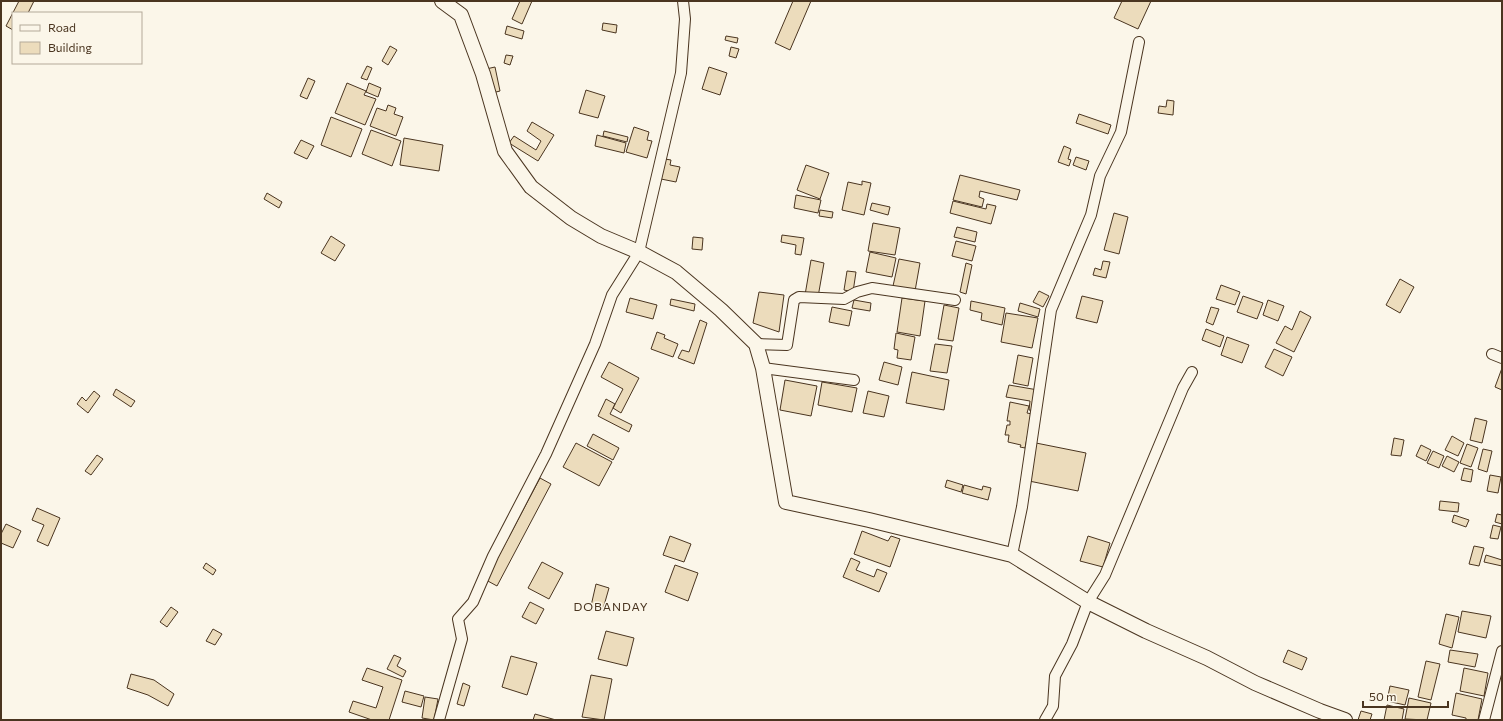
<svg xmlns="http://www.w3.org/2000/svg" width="1503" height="721" viewBox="0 0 1503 721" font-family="Commissioner,sans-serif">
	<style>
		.building { fill: #ecdcbc; stroke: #4a3520 }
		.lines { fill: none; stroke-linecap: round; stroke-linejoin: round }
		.street-casing { stroke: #4a3520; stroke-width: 12 }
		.secondary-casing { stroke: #4a3520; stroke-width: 16 }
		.street { stroke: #fbf6e9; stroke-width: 10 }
		.secondary { stroke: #fbf6e9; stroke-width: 14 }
		.labels { text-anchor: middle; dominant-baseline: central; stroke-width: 3; stroke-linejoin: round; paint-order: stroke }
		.quarter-label { font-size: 12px; letter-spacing: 1px; fill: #4a3520; stroke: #fbf6e9 }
	</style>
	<rect width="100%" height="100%" fill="#fbf6e9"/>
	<path class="building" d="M19,1H34L28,13H13V30L6,26Z
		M520,1H532L522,24L512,19Z
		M793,1H811L790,50L775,43Z
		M1122,1H1151L1138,29L1114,18Z
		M603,23L617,25L616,33L602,30Z
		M507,26L524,31L522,39L505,34Z
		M726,36L738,38L737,43L725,40Z
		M390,46L397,50L388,65L382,61Z
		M731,47L739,49L736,58L729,56Z
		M506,55L513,56L510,65L504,63Z
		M367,66L372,68L367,80L361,78Z
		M495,67L500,91L492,93L486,69Z
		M709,67L727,73L720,95L702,89Z
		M308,78L315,81L307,99L300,96Z
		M347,83L366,91L364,95L376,99L365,125L335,113Z
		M369,83L381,88L378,97L366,92Z
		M586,90L605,96L598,118L579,113Z
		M1167,100L1174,101L1173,115L1158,113L1159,106L1166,107Z
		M388,105L396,108L394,114L403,117L396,136L370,126L377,108L386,111Z
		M1079,114L1111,125L1108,134L1076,123Z
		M331,117L362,129L351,157L321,145Z
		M532,122L554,135L538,161L509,143L514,136L536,150L541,141L527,131Z
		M634,127L649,132L647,140L652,141L647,158L626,152Z
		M371,130L401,141L392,166L362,154Z
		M604,131L628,137L627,142L603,136Z
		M597,135L626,143L624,153L595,146Z
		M404,138L443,145L439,171L400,165Z
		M301,140L314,146L307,159L294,153Z
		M1064,146L1071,149L1068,159L1071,160L1069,166L1058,162Z
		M1076,157L1089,161L1086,170L1073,165Z
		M665,159L671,160L670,165L680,167L676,182L661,179Z
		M806,165L829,173L820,199L797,190Z
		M960,175L1020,190L1017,200L980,191L979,197L984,199L982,207L953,200Z
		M862,181L871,183L864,215L842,210L848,182L862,185Z
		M267,193L282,202L279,208L264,199Z
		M796,195L821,200L818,213L794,208Z
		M953,201L986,209L987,204L996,206L991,224L950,213Z
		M872,203L890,207L888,215L870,210Z
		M820,210L833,212L832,218L819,216Z
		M1114,213L1128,217L1119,254L1104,250Z
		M873,223L900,228L895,255L868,251Z
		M957,227L977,232L975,242L954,237Z
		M782,235L804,238L801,255L795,254L796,245L781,242Z
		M331,236L345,245L335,261L321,253Z
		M693,237L703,238L702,250L692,249Z
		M956,241L976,246L972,261L952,256Z
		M870,252L896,258L892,277L866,272Z
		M899,259L920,263L915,291L893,286Z
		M811,260L824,263L818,297L805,295Z
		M1103,261L1110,262L1106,278L1093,275L1095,268L1101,270Z
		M966,263L972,265L966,294L960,292Z
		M847,271L856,272L853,292L844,290Z
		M1400,279L1414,287L1400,313L1386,305Z
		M1221,285L1240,292L1235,305L1216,299Z
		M1039,291L1049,296L1043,307L1033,302Z
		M759,292L784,295L779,332L753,323Z
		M1082,296L1103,301L1097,323L1076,318Z
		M1243,296L1263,303L1257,319L1237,312Z
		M630,298L657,305L653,319L626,312Z
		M902,298L925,301L920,336L897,332Z
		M671,299L695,304L694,311L670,305Z
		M854,300L871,303L870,311L852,308Z
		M1268,300L1284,306L1278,321L1263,315Z
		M971,301L1005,308L1002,325L981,320L982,313L970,310Z
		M1020,303L1040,309L1038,317L1018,311Z
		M944,305L959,308L953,341L938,339Z
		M832,307L852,311L849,326L829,322Z
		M1211,307L1219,309L1213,325L1206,322Z
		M1300,311L1311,317L1294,352L1276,343L1285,326L1292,330Z
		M1006,313L1038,318L1032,348L1001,342Z
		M700,320L707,323L694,364L678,358L682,350L689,352Z
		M1206,329L1224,336L1220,347L1202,340Z
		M657,332L665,335L664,338L678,344L673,357L651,349Z
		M896,333L915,337L911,360L897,358L898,350L894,349Z
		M1227,337L1249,345L1242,363L1221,355Z
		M935,344L952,346L947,373L930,371Z
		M1274,349L1292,357L1283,376L1265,367Z
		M1018,355L1033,358L1028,386L1013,383Z
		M609,362L639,378L621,413L613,408L623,389L601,377Z
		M884,362L902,367L898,385L879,380Z
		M1502,368V390L1495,387Z
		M912,372L949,380L944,410L906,403Z
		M785,380L817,386L811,416L780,410Z
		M822,382L857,388L852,412L818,405Z
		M1009,385L1038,390L1035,411L1029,410L1030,401L1006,397Z
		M116,389L135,401L131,407L113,395Z
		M94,391L100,396L88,413L77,404L82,397L86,401Z
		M868,391L889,396L884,417L863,413Z
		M606,399L615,404L610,414L632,425L629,432L598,416Z
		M1010,402L1029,406L1027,413L1032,414L1025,448L1020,447L1021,445L1008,442L1009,435H1005L1007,425H1010V421H1007Z
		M1475,418L1487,421L1482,443L1470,440Z
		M593,434L619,448L613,460L587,446Z
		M1452,436L1464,443L1458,456L1445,450Z
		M1394,438L1404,440L1401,456L1391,455Z
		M576,443L612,462L599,486L563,467Z
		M1036,443L1086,453L1078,491L1029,481Z
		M1467,444L1478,448L1471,467L1460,463Z
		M1421,445L1431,450L1426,461L1416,456Z
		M1483,449L1492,451L1487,472L1478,469Z
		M1433,451L1444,456L1439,468L1427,463Z
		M97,455L103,459L91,475L85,471Z
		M1447,456L1459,462L1454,472L1442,466Z
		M1464,468L1473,470L1471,482L1461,480Z
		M1490,475L1501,477L1498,493L1487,491Z
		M540,478L551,484L497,586L486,580Z
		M947,480L963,485L961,492L945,487Z
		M964,485L982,490L983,486L991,488L988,500L962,493Z
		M1440,501L1459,503L1458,512L1439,510Z
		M37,508L60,518L48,546L37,541L44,525L32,520Z
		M1497,514L1502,515V524L1495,522Z
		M1454,515L1469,520L1466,527L1452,522Z
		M6,524L21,531L13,548L1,543V534Z
		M1493,525L1501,527L1498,539L1490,538Z
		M862,531L888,541L891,536L900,539L890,567L854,554Z
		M670,536L691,544L684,562L663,555Z
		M1088,536L1110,543L1103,567L1080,561Z
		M1474,546L1484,548L1479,566L1469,564Z
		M1486,555L1502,560V566L1484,562Z
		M851,558L860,562L856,570L874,577L877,569L887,573L879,592L843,577Z
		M542,562L563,573L549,599L528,588Z
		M206,563L216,570L213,575L203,568Z
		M675,565L698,573L688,601L665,592Z
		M596,584L609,588L603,609L591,606Z
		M530,602L544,609L536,624L522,617Z
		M171,607L178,612L167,627L160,622Z
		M1462,611L1491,616L1486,638L1458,632Z
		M1446,614L1459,617L1452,648L1439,644Z
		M213,629L222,634L215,645L206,641Z
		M606,631L634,638L627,666L598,659Z
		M1288,650L1307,658L1302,670L1283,662Z
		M1450,650L1478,654L1475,667L1448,662Z
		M394,655L401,658L397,666L406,671L403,677L387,669Z
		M511,656L537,663L527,695L502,687Z
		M1426,661L1440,664L1431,700L1418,697Z
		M367,668L402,680L389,720H372L349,712L353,701L376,708L383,687L362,680Z
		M1464,668L1488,673L1484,696L1460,691Z
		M131,674L154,680L174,694L168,706L148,695L127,688Z
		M591,675L612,679L604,720L582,717Z
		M463,683L470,686L464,706L457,704Z
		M1390,686L1409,690L1405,705L1387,701Z
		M405,691L424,696L421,707L402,702Z
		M1456,693L1482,699L1478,720H1466V718L1452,715Z
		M425,697L438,699L434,720L422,718Z
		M1409,698L1431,703L1427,720L1405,719Z
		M1387,705L1404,709L1402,720H1384Z
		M1361,711L1372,714L1370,720H1358Z
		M535,714L556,720H533Z"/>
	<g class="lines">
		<g class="street-casing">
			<path id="street" d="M756,344L787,345L794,300L799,297L844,299L857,292L872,288L955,300
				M1492,354L1502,358
				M763,368L854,380
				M1012,555L1022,507L1051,310L1091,215L1100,176L1121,132L1139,42
				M439,720L462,639L458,619L473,602L493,556L546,454L595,344L612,295L639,252L681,73L685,19L683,1
				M1045,720L1053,706L1055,676L1072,644L1088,602L1105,575L1183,388L1192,372
				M1484,720L1502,651"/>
		</g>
		<g class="secondary-casing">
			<path id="secondary" d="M442,1L461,15L483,74L505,151L531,187L571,218L601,236L639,252L676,272L721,310L756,344L763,368L786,502L869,520L1012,555L1088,602L1146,631L1207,658L1255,683L1320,711L1345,720"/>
		</g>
		<use href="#street" class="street"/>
		<use href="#secondary" class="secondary"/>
	</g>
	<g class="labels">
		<g class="quarter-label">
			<text x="611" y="606">DOBANDAY</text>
		</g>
	</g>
	<rect width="1503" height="721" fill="none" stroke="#4a3520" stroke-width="4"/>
	<rect x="12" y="12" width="130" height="52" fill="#fbf6e9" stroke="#b4a999"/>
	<rect x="20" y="25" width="20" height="6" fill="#fbf6e9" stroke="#b4a999"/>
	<text x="48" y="32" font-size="12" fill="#4a3520">Road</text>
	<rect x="20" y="42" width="20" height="12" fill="#ecdcbc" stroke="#b4a999"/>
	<text x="48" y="52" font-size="12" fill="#4a3520">Building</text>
	<path d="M1363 701v6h85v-6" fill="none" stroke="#4a3520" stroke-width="2"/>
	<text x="1369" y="701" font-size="12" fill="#4a3520" stroke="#fbf6e9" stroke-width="3" paint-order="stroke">50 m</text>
</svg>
